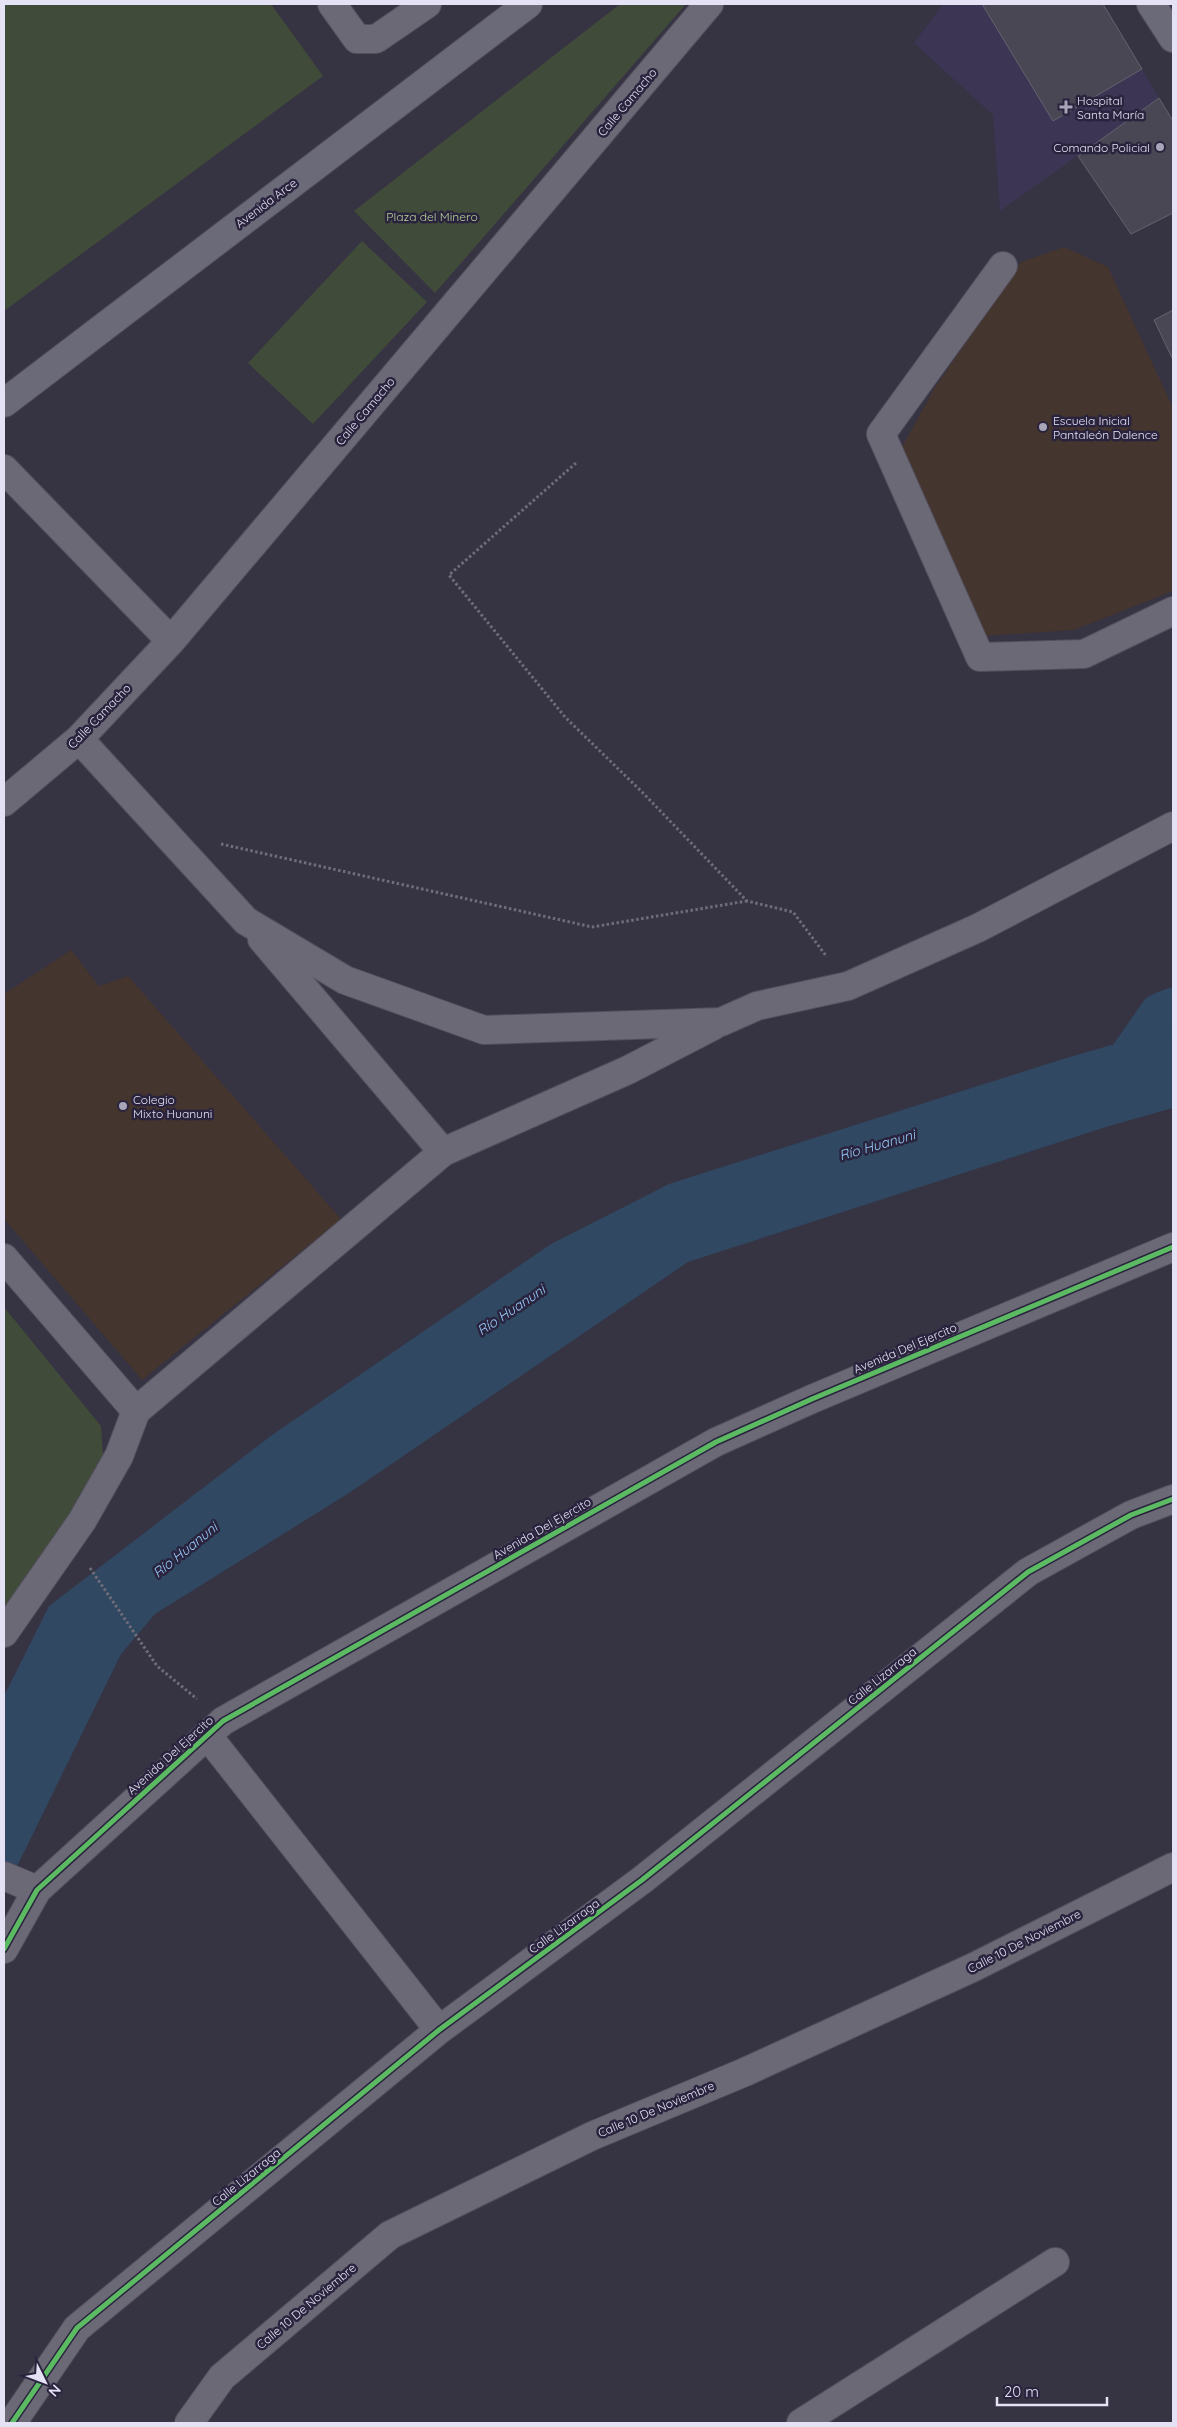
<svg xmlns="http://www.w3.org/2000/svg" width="1177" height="2427" viewBox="0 0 1177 2427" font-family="Quicksand,sans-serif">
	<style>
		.built { fill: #3c3554 }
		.education { fill: #45352f }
		.green { fill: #414b39 }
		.water { fill: #304861 }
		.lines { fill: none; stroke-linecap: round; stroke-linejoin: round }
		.canal { stroke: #304861; stroke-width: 39 }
		.building { fill: #4a4754; stroke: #656270 }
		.minor-casing { stroke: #534f5e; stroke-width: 30 }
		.primary-casing { stroke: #534f5e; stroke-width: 30 }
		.path { stroke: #706d79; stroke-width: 3; stroke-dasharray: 2.5 2.5; stroke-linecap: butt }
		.minor { stroke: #6b6975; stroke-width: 28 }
		.primary { stroke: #6b6a79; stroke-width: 28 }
		.cycleway-casing { stroke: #29233e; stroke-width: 8 }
		.cycleway { stroke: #5cba63; stroke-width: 5 }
		.poi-dot { fill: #a8a5b7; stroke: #29233e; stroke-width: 2 }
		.labels { text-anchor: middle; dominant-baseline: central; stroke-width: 5; stroke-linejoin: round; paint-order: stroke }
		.poi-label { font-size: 12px; fill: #e6e2f5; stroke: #29233e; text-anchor: start }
		.street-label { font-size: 12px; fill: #e6e2f5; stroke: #29233e }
		.park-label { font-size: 12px; fill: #b7d398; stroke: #29233e }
		.water-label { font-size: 14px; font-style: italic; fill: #95c8f6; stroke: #29233e }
	</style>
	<rect width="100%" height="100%" fill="#363343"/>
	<path class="built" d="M943,4H1103L1159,98L1000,211L993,115L914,43Z"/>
	<path class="education" d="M1064,247L1108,267L1173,408V591L1074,630L985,636L902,447L934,389L1021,262Z
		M71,950L99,986L128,976L341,1219L142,1380L4,1219V994Z"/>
	<path class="green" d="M4,4H271L323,76L4,311Z
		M620,4H686L435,293L354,211Z
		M362,241L427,302L313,424L248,363Z
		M4,1307L101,1426L104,1469L4,1610Z"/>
	<path class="water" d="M1173,1027V1108L1106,1127L688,1262L349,1493L155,1614L121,1654L4,1893V1696L49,1606L272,1435L551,1244L669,1184L1063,1059Z"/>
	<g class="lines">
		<path class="canal" d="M1113,1079L1159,1013L1173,1007"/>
	</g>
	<path class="building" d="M982,4H1103L1142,69L1053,121Z
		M1159,98L1173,121V213L1131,234L1078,156Z
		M1173,310V360L1154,320Z"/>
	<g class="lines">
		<g class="minor-casing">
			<path id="minor" d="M332,4L357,39H376L427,4
				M1003,266L881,434L980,657L1084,654L1173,611
				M4,469L171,641
				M79,739L246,921L345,980L484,1030L721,1022L757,1006L848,986L978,928L1173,826
				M4,802L79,739L171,641L709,4
				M262,939L443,1152
				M4,1258L136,1411L443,1152L628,1070L713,1026
				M4,1633L82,1521L119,1456L136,1411
				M207,1735L439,2030
				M4,1876L37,1890
				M4,1949L37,1890L223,1721L716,1442L812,1399L1173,1247
				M12,2423L77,2328L439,2030L642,1880L1028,1572L1131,1515L1173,1499
				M189,2423L222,2377L390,2235L592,2136L745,2072L974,1967L1173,1867
				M801,2423L1055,2262"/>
		</g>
		<g class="primary-casing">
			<path id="primary" d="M1151,4L1173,38
				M4,403L528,4"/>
		</g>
		<path class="path" d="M576,463L449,575L565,717L643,793L747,901L793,912L827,957
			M221,844L592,927L747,901
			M90,1568L157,1666L197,1699"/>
		<use href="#minor" class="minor"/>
		<use href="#primary" class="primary"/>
		<g class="cycleway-casing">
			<path id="cycleway" d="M4,1949L37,1890L223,1721L716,1442L812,1399L1173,1247
				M12,2423L77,2328L439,2030L642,1880L1028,1572L1131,1515L1173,1499"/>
		</g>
		<use href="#cycleway" class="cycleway"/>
	</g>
	<g class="poi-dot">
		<path d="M1063.5 99.5h5v5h5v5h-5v5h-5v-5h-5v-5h5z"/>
		<circle cx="1160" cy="147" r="5"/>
		<circle cx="1043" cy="427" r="5"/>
		<circle cx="123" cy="1106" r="5"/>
	</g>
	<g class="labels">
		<g class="poi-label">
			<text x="1077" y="100">Hospital<tspan x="1077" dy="14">Santa María</tspan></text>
			<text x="1150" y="147" text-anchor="end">Comando Policial</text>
			<text x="1053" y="420">Escuela Inicial<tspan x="1053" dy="14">Pantaleón Dalence</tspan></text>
			<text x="133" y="1099">Colegio<tspan x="133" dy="14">Mixto Huanuni</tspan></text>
		</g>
		<g class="street-label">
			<text transform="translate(627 102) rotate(-50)">Calle Camacho</text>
			<text transform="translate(266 203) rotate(-37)">Avenida Arce</text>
			<text transform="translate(365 411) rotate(-50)">Calle Camacho</text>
			<text transform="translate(99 716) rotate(-46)">Calle Camacho</text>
			<text transform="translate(905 1348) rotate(-23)">Avenida Del Ejercito</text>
			<text transform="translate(542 1528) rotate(-30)">Avenida Del Ejercito</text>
			<text transform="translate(882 1676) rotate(-39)">Calle Lizarraga</text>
			<text transform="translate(170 1755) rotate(-42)">Avenida Del Ejercito</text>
			<text transform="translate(564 1926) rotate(-36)">Calle Lizarraga</text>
			<text transform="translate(1024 1941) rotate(-27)">Calle 10 De Noviembre</text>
			<text transform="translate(656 2109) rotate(-23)">Calle 10 De Noviembre</text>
			<text transform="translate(246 2177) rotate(-39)">Calle Lizarraga</text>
			<text transform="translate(306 2306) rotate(-40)">Calle 10 De Noviembre</text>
		</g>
		<g class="park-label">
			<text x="432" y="216">Plaza del Minero</text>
		</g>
		<g class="water-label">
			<text transform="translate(877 1145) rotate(-16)">Río Huanuni</text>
			<text transform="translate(511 1310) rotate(-34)">Río Huanuni</text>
			<text transform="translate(185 1550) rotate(-39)">Río Huanuni</text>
		</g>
	</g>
	<rect width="1177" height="2427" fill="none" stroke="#e6e2f5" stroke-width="10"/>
	<g transform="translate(45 2382) rotate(132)" stroke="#29233e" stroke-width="4" paint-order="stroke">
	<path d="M0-4L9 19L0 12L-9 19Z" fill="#e6e2f5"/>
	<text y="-8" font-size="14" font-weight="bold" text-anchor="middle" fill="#e6e2f5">N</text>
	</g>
	<path d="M997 2397v8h110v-8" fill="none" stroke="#e6e2f5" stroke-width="2.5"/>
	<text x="1004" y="2397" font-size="15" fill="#e6e2f5" stroke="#29233e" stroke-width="4" paint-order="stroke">20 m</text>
</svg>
